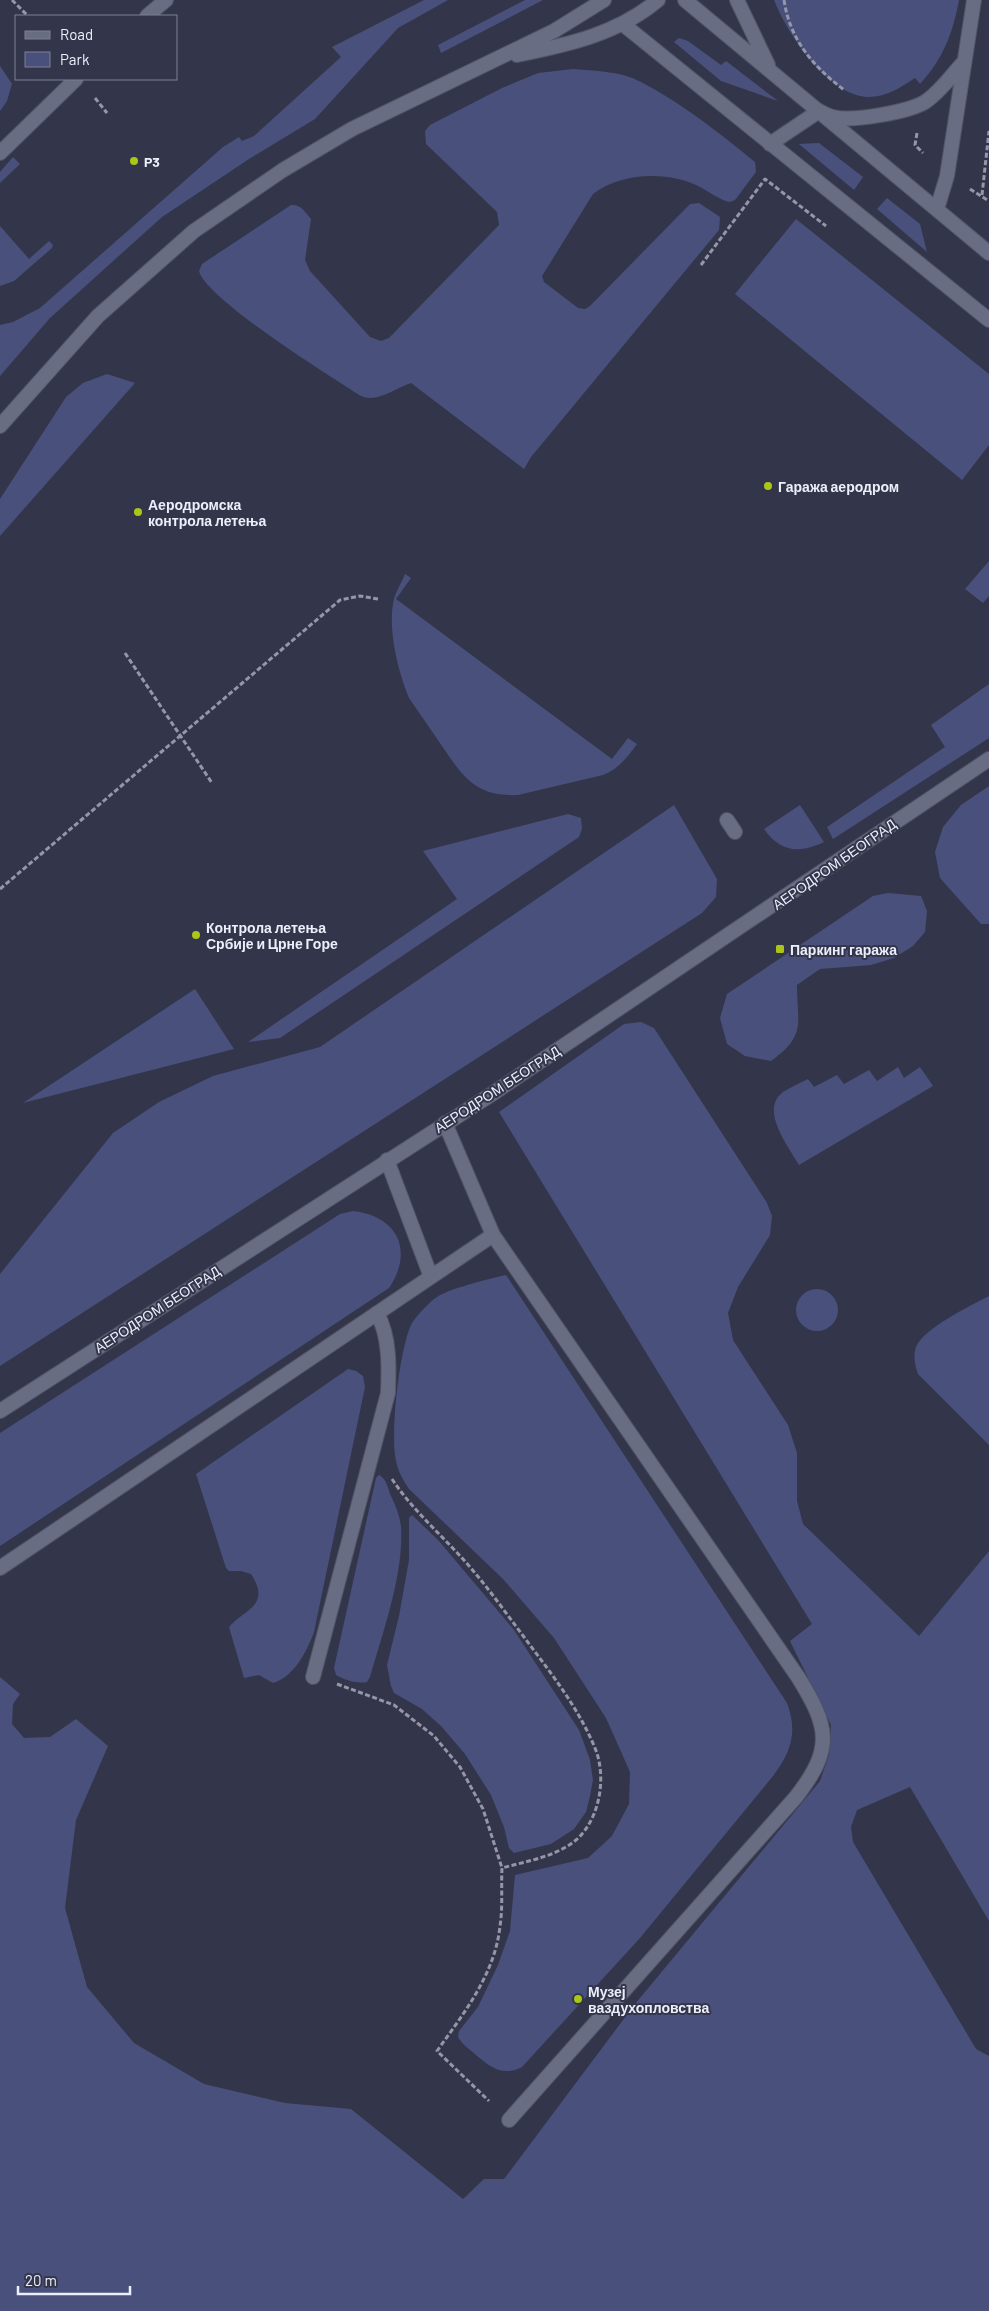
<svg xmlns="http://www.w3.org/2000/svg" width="989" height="2311" viewBox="0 0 989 2311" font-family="Barlow,sans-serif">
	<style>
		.green { fill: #49507c }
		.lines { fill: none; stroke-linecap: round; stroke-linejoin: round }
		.service-casing { stroke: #515465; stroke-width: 16 }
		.minor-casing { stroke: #515465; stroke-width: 16 }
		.tertiary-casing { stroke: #515465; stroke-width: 16 }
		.path { stroke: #9597a8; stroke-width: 3; stroke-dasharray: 5 2.5; stroke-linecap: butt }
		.service { stroke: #696d83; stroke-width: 14 }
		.minor { stroke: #696d83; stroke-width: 14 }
		.tertiary { stroke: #696d83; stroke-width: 14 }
		.path-bridge { stroke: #9597a8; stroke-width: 3; stroke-dasharray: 5 2.5; stroke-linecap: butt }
		.poi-dot { fill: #abc616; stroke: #33364a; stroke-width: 2 }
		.labels { text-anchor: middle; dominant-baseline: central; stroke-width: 4; stroke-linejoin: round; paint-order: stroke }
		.poi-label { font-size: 14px; font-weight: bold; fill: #eceefb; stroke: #33364a; text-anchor: start }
		.street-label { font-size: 14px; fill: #eceefb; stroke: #33364a }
	</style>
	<rect width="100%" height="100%" fill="#33364a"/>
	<path class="green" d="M424,0H448L398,28L315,119L249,159L162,217L50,318L0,376V325L13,322L40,308L223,147L239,137L242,141L254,136L341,57L332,47Z
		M525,0H543L441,53L438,45Z
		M774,0H959C953,33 943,59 920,84L915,78C901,87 887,97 869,97C828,96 788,35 774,0Z
		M679,38L688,41L721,65L726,61L778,101L721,81L674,42Z
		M0,66L12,84L7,101L0,111Z
		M573,69C596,71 620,71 641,82C680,102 721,134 755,162L756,172L735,200L730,202C719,200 707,190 696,185C665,171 620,173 593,194L542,276L544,282L578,308L585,309L590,306L690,204L699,203L720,217L719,230L531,457L524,469L411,383C394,389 377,403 361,396C331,377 206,299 199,271L202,264L291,205C301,204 305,212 311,219L305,260L310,271L370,337L381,341L389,338L499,225L497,212L426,144L425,131L430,125L502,88L538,73Z
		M819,143L863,177L854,190L799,144Z
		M13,157L20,164L0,183V172Z
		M887,198L920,224L927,252L877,209Z
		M796,219L989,374V445L962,480L735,294Z
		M0,226L29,259L49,241L53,245L52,248L14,281L0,286Z
		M107,374L135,383L0,536V499L66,397L83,383Z
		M989,561V596L983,603L965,589Z
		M405,574L411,578L396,599L612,759L628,738L637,744C627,758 618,769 603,775L518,795C476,797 463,777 442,746C431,730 420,714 409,698C398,671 387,628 394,599C396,591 402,582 405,574Z
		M989,684V738L833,839L827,827L945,747L931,725Z
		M989,786V924H981L940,878L935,852L943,827L961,805Z
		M674,805L717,879L716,897L702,913L0,1366V1274L113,1133L159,1102L213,1076L320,1047Z
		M800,805L824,842C799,854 780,852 764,829Z
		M568,814L581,818L582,829L579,837L280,1038L248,1042L457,899L423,851Z
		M888,893L921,896L927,911L925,932L913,946L894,958L871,965L820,969L797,985C797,1024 807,1035 771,1061L745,1056L727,1044L720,1018L727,994L873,896Z
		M195,989L234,1049L23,1103Z
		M641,1022L654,1028L767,1203L772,1216L770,1235L738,1287L728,1313L733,1340L788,1425L797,1453V1501L803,1524L919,1636L989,1551V1921L910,1787L857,1810L851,1827L853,1842L976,2049L989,2056V2311H0V1677L20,1694L13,1704L12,1724L24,1738L50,1737L76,1719L108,1746L76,1820L65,1908L87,1987L134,2043L204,2084L285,2103L351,2109L463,2199L484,2179H504L635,2004L820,1781L829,1755L831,1725L790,1641L812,1624L499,1112L624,1024Z
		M898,1067L904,1078L920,1067L933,1086L799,1165C789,1147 759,1110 783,1092C791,1087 800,1083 808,1079L814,1087L837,1075L844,1084L869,1070L877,1081Z
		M353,1211C398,1216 414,1251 389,1288L0,1546V1433L340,1214Z
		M506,1275L787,1703C798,1732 791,1752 773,1776L640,1938L522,2067C502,2077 490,2067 475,2054C469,2049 462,2044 458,2037L459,2031L478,2007L498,1965L510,1931L515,1875L588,1858L612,1836L629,1804L630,1772L606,1718L554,1638L503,1579L409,1489C403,1480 398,1471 396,1461C390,1434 399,1351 411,1325C415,1317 427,1305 434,1299C446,1289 489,1279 506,1275Z
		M796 1310a21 21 0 1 1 42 0a21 21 0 1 1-42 0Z
		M989,1296V1445L918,1374C915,1366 913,1356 916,1347C924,1328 970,1306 989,1296Z
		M348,1369L356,1371L363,1376L365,1387L314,1632C307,1651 294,1677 273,1683L259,1675L244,1678L229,1627C244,1609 272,1606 251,1574L241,1571H229L226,1568L196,1474Z
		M379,1475C386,1478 388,1488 390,1494C395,1504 400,1516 401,1527C404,1573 383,1632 370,1677L367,1682C356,1684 345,1680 336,1675L334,1668L376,1478Z
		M412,1515L439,1541L514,1630L579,1730L590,1760L593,1780L590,1796L586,1812L574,1829L551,1844L514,1853L509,1848L504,1827L491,1795L465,1754L441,1726L422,1709L394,1693L391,1686L387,1665L399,1616L409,1560V1518Z"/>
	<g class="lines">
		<g class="service-casing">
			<path id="service" d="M770,144L819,111C823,113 828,116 833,117C852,122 908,112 925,102C940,92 951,76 963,63
				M937,209L947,176L974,0
				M727,820L735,832
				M445,1123L493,1235L798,1677C829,1727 834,1748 796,1797L509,2120
				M387,1160L431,1277
				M0,1568L493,1235
				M313,1677L388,1393C389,1367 390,1337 377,1313"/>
		</g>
		<g class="minor-casing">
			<path id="minor" d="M685,0L989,253
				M737,0L768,65
				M147,16L166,0
				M624,25L989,320
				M517,55C567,45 618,34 658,0
				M0,153L76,79
				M0,426L98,316L194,231L283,170L352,129L554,31L604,0"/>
		</g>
		<g class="tertiary-casing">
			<path id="tertiary" d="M0,1411L492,1094L989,759"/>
		</g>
		<path class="path" d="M12,0L28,16
			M784,0C790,40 813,66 844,90
			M95,98L107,113
			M917,133L915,145L923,153
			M970,189L989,201
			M982,195L989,131
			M701,265L765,179L826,226
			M0,889L340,600L360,596L378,599
			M392,1479C415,1514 449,1541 475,1573C492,1593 508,1616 524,1637C550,1672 578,1707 595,1748C607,1777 600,1819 576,1840C555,1857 527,1861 502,1868C501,1887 503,1907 500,1926C495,1974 464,2013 437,2051L489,2101
			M337,1684L394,1705L434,1736L460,1767L483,1809L502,1868"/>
		<use href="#service" class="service"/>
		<use href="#minor" class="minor"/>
		<use href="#tertiary" class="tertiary"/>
		<path class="path-bridge" d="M125,653L212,783"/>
	</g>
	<g class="poi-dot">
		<circle cx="134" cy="161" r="5"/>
		<circle cx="768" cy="486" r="5"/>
		<circle cx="138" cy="512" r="5"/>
		<circle cx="196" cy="935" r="5"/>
		<rect x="775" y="944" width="10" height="10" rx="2.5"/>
		<circle cx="578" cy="1999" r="5"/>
	</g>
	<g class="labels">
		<g class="poi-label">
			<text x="144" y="161">P3</text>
			<text x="778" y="486">Гаража аеродром</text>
			<text x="148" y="504">Аеродромска<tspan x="148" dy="16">контрола летења</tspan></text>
			<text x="206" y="927">Контрола летења<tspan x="206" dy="16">Србије и Црне Горе</tspan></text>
			<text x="790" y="949">Паркинг гаража</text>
			<text x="588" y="1991">Музеј<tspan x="588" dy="16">ваздухопловства</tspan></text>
		</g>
		<g class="street-label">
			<text transform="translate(834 864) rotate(-35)">АЕРОДРОМ БЕОГРАД</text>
			<text transform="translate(497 1089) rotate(-33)">АЕРОДРОМ БЕОГРАД</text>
			<text transform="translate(157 1309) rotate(-33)">АЕРОДРОМ БЕОГРАД</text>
		</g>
	</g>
	<rect x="15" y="15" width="162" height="65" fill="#33364a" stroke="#7d8091"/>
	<rect x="25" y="31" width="25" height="8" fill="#696d83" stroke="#7d8091"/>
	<text x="60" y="40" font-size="15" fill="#eceefb">Road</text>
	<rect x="25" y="52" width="25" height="15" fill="#49507c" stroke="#7d8091"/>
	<text x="60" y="65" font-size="15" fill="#eceefb">Park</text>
	<path d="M18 2286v8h112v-8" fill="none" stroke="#eceefb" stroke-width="2.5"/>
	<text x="25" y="2286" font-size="15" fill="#eceefb" stroke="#33364a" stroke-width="4" paint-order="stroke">20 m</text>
</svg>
